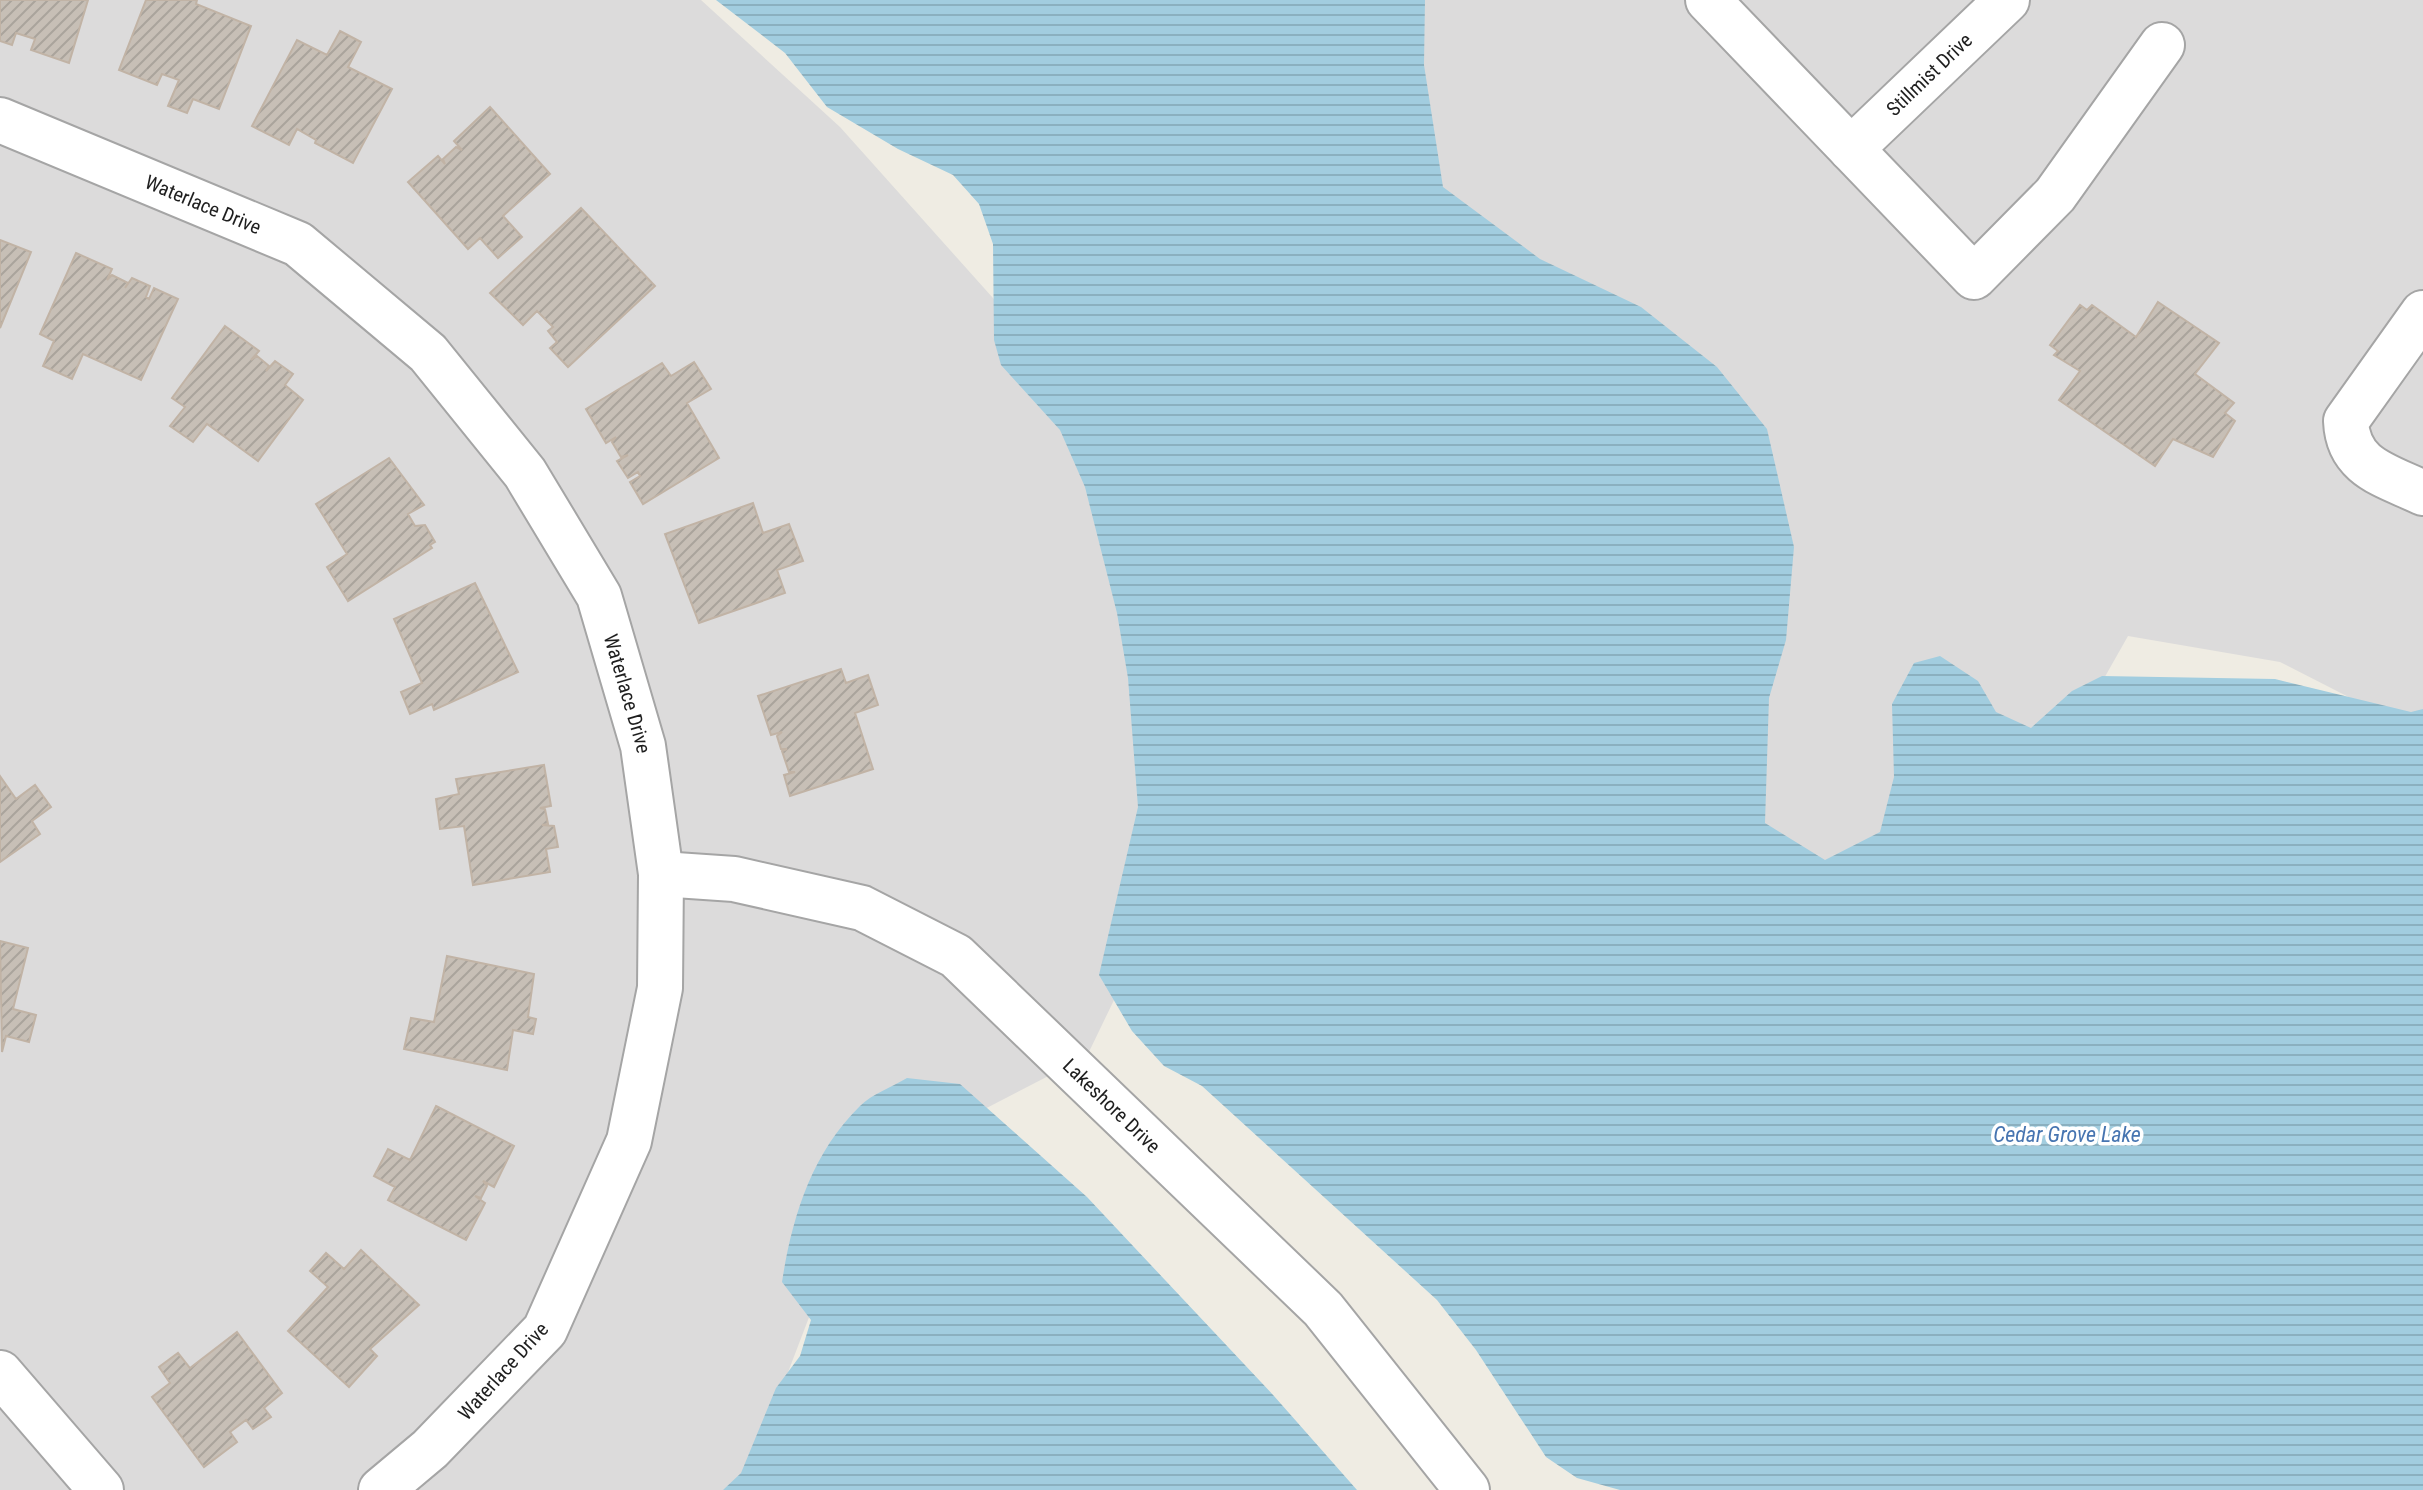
<svg xmlns="http://www.w3.org/2000/svg" width="2423" height="1490" viewBox="0 0 2423 1490" font-family="'Roboto Condensed',sans-serif">
	<style>
		.residential { fill: #dcdbdb }
		.water { fill: url(#water-rules) }
		.building { fill: url(#building-hatch); stroke: #c1b3a5; stroke-width: 2 }
		.lines { fill: none; stroke-linecap: round; stroke-linejoin: round }
		.minor-casing { stroke: #a5a5a5; stroke-width: 48 }
		.minor { stroke: #fff; stroke-width: 44 }
		.labels { text-anchor: middle; dominant-baseline: central; stroke-width: 7; stroke-linejoin: round; paint-order: stroke }
		.street-label { font-size: 20px; fill: #1e1e1e; stroke: #fff }
		.water-label { font-size: 22px; font-style: italic; fill: #4775b1; stroke: #fff }
	</style>
	<defs>
		<pattern id="water-rules" width="6" height="5" patternUnits="userSpaceOnUse" patternTransform="scale(2)"><rect width="6" height="5" fill="#a2cddf"/><path d="M0 2.5h6" fill="none" stroke="#8bb0bf"/></pattern>
		<pattern id="building-hatch" width="6" height="6" patternUnits="userSpaceOnUse" patternTransform="scale(2)"><rect width="6" height="6" fill="#c7bfb6"/><path d="M-1 1l2-2M0 6l6-6M5 7l2-2" fill="none" stroke="#aaa49c"/></pattern>
	</defs>
	<rect width="100%" height="100%" fill="#efece3"/>
	<path class="residential" d="M0,0H701L840,127L1018,326L1180,608L1114,1000L1087,1056L975,1114L816,1299L743,1490H0Z
		M1355,0H2423V735L2280,662L2128,636L2051,772L1836,931L1701,857L1453,293Z"/>
	<path class="water" d="M716,0H1425L1424,65L1443,187L1540,259L1641,307L1717,367L1767,429L1794,547L1786,640L1769,698L1765,823L1825,860L1880,832L1894,777L1892,704L1914,663L1940,656L1978,681L1996,712L2031,728L2072,691L2102,676L2275,679L2411,712L2423,709V1490H1620L1577,1478L1546,1457L1476,1350L1437,1300L1202,1086L1164,1066L1132,1031L1099,975L1138,807L1128,678L1117,613L1085,487L1060,430L1001,365L994,340L993,244L979,204L953,175L898,149L827,107L785,53Z
		M907,1078L960,1084L1087,1197L1274,1396L1357,1490H723L741,1473L776,1388L800,1356L811,1320L782,1282C792,1218 811,1154 860,1106C872,1094 892,1087 907,1078Z"/>
	<path class="building" d="M0,0H88L69,63L31,50L35,39L16,33L12,45L0,41Z
		M146,0H197L196,4L251,26L219,109L193,99L187,113L168,106L179,80L162,74L157,85L119,70Z
		M340,31L361,42L348,67L392,89L353,163L315,143L316,140L297,129L289,145L252,126L297,40L327,55Z
		M490,107L550,174L503,216L522,237L498,258L480,238L468,249L408,182L438,156L445,164L443,159L456,147L462,150L454,141Z
		M581,208L655,286L568,367L550,348L557,342L548,331L553,327L537,311L523,325L490,293Z
		M0,240L31,252L0,328Z
		M76,253L112,269L107,280L112,275L128,283L125,288L132,278L150,286L146,297L149,299L154,288L178,299L141,380L83,354L72,379L43,366L54,341L40,334Z
		M2158,302L2219,343L2195,374L2234,403L2225,413L2235,421L2213,457L2173,439L2155,466L2059,400L2080,371L2054,355L2058,351L2050,345L2080,305L2087,310L2092,305L2136,337Z
		M225,326L259,351L251,360L257,356L269,366L266,371L275,361L293,374L285,385L303,400L258,461L207,424L193,442L170,426L185,407L172,398Z
		M694,362L711,389L687,403L719,458L643,504L630,482L640,476L638,472L628,478L617,461L628,455L621,457L612,442L616,437L606,443L586,409L662,363L671,376Z
		M389,458L424,505L408,514L415,526L425,525L435,542L430,545L432,548L348,601L327,567L347,554L316,504Z
		M753,503L763,533L789,524L803,561L777,570L785,593L699,623L665,534Z
		M475,583L518,672L434,710L432,704L410,714L401,692L422,683L394,619Z
		M841,669L846,683L868,675L878,705L855,713L873,769L790,796L784,775L795,772H789L782,751L787,749H781L777,736L782,732L771,735L758,696Z
		M544,765L551,806L540,808L545,809L548,824L542,825L554,826L558,847L546,849L550,872L473,885L464,826L440,829L436,799L459,794L456,779Z
		M0,776L16,799L35,785L51,807L32,821L40,834L0,862Z
		M0,941L28,948L13,1009L36,1015L29,1042L6,1036L2,1052Z
		M447,956L534,974L528,1017L536,1019L533,1034L513,1030L507,1070L404,1049L411,1018L434,1022Z
		M436,1106L514,1146L494,1187L483,1181L487,1186L481,1198L475,1196L485,1203L466,1240L388,1200L395,1187L374,1176L388,1149L410,1160Z
		M361,1250L419,1305L370,1349L377,1356L349,1387L288,1331L328,1287L310,1271L326,1253L344,1269Z
		M237,1332L282,1393L264,1408L271,1417L253,1429L246,1420L230,1432L237,1442L204,1467L152,1397L170,1383L159,1367L178,1353L190,1368Z"/>
	<g class="lines">
		<g class="minor-casing">
			<g id="minor">
				<path d="M1708,0L1974,277L2055,195L2162,45"/>
				<path id="s1" d="M0,120L298,244L428,353L525,473L599,596L643,746L661,874L660,988L629,1141L545,1330L430,1449L381,1490"/>
				<path id="s2" d="M1851,149L2007,0"/>
				<path d="M2423,313L2346,421C2348,468 2386,475 2423,493"/>
				<path id="s3" d="M661,874L734,879L862,908L956,956L1323,1309L1467,1490"/>
				<path d="M0,1373L101,1490"/>
			</g>
		</g>
		<use href="#minor" class="minor"/>
	</g>
	<g class="labels">
		<g class="street-label">
			<text stroke="none"><textPath href="#s2" startOffset="108">Stillmist Drive</textPath></text>
			<text stroke="none"><textPath href="#s1" startOffset="220">Waterlace Drive</textPath></text>
			<text stroke="none"><textPath href="#s1" startOffset="892">Waterlace Drive</textPath></text>
			<text stroke="none"><textPath href="#s3" startOffset="526">Lakeshore Drive</textPath></text>
			<text transform="translate(503 1371) rotate(-48)">Waterlace Drive</text>
		</g>
		<g class="water-label">
			<text x="2067" y="1134">Cedar Grove Lake</text>
		</g>
	</g>
</svg>
